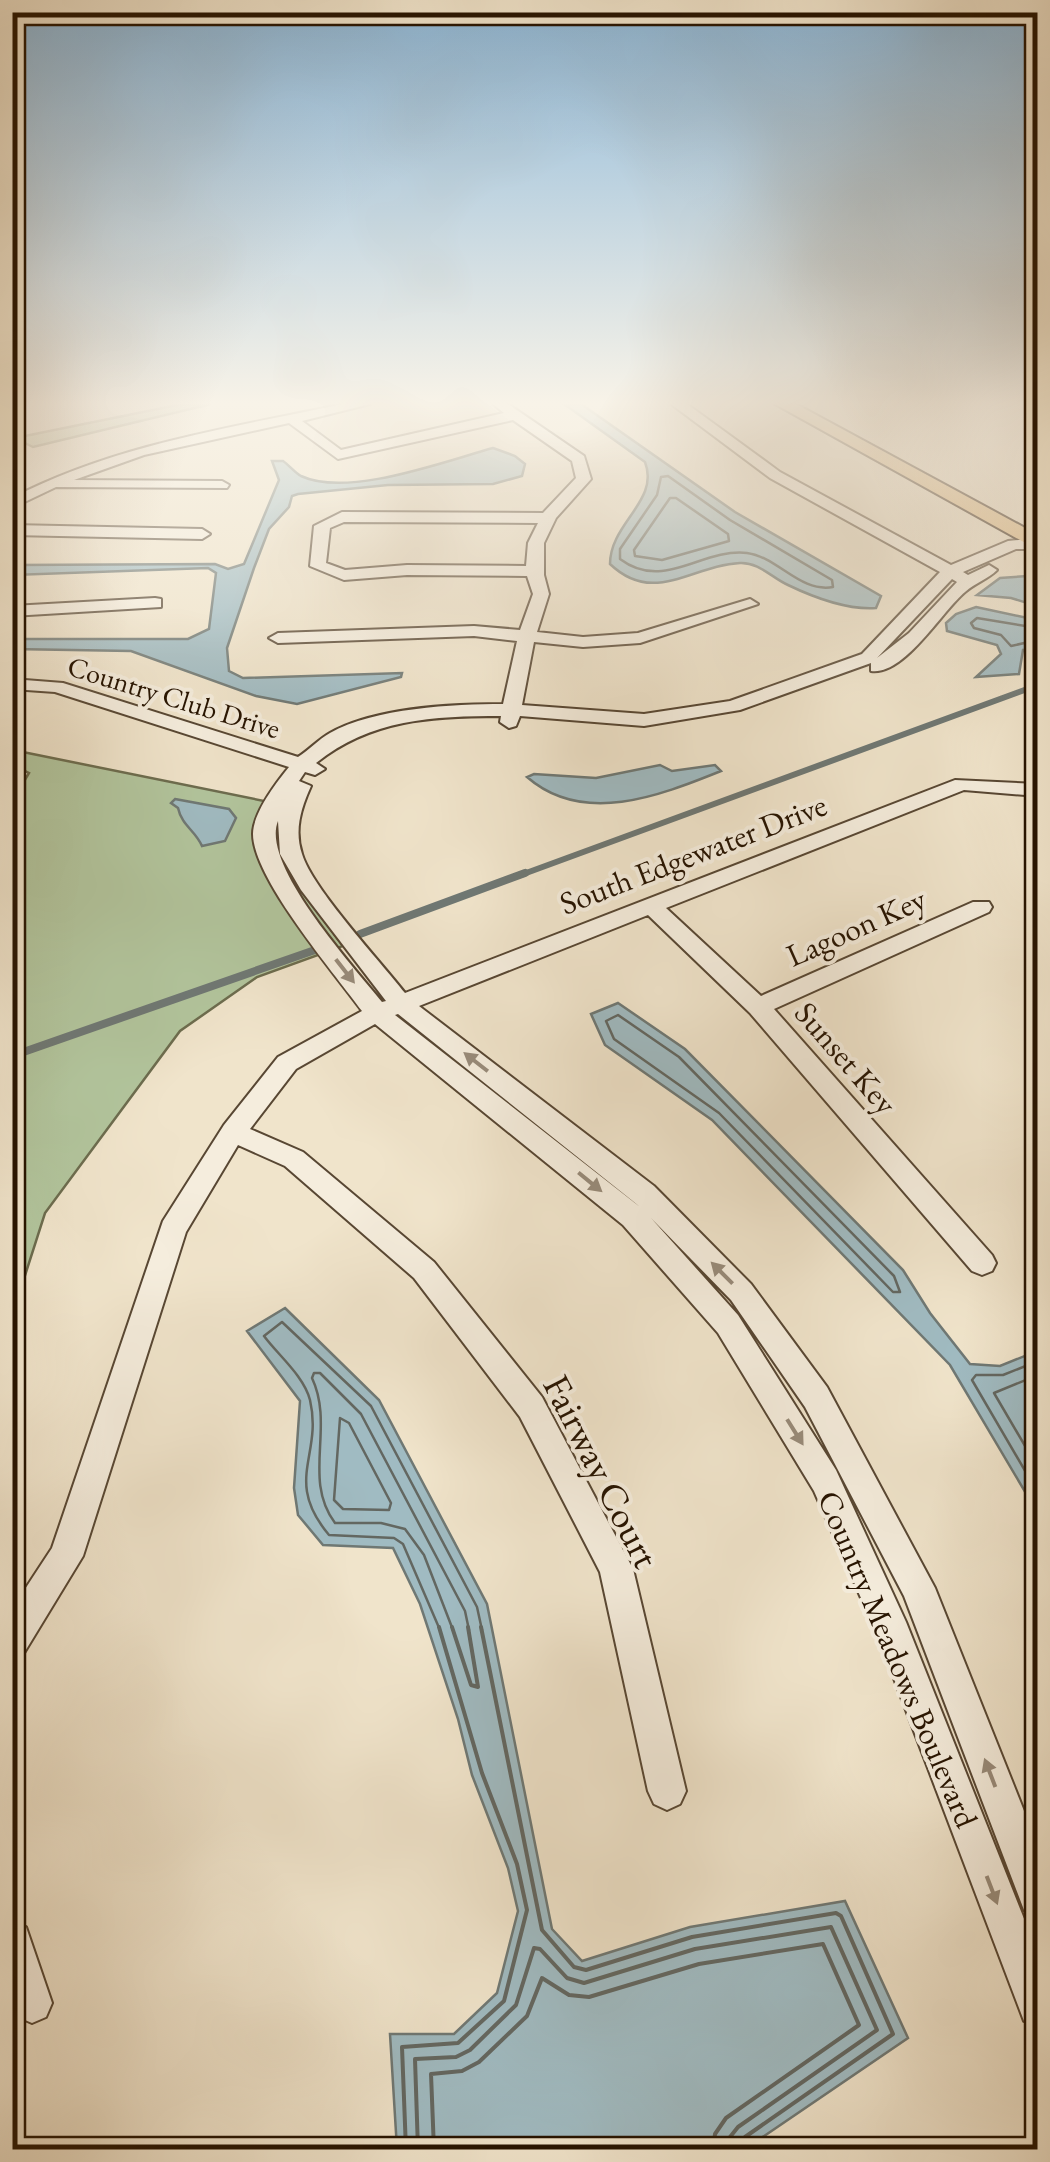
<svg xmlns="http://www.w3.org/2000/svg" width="1050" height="2162" viewBox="0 0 1050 2162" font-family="'EB Garamond',serif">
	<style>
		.green { fill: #b2c59d; stroke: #6c6c4e; stroke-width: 2.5 }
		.water { fill: #a0bbc2; stroke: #6f7874; stroke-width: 2.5 }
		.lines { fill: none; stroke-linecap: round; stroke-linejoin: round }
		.shore-far1 { stroke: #636761; stroke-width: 2.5 }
		.shore { stroke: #636761; stroke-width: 4 }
		.stream-far1 { stroke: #6f7874; stroke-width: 6 }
		.stream { stroke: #6f7874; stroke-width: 8 }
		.minor-casing { stroke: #584733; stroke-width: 4 }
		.major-casing { stroke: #261300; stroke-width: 4 }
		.minor { fill: #f5eddd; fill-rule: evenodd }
		.major { fill: #e8c286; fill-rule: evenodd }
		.oneway { fill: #988b7a }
		.labels { text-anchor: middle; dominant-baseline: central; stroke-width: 8; stroke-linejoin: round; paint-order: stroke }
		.far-street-label { font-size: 28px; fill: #261300; stroke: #f5eddd }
		.street-label { font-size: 32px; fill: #261300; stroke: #f5eddd }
		.near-street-label { font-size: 38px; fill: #261300; stroke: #f5eddd }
	</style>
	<rect width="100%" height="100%" fill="#f0e4cb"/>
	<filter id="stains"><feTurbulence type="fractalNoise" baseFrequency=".002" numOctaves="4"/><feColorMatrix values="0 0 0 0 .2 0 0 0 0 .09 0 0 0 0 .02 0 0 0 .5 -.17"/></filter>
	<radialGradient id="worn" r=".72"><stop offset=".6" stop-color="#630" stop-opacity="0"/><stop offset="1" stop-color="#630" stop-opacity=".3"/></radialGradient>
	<path class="green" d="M182,404H211L33,447L15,438Z
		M13,750L279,804L288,872L343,946L257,977L180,1031L45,1213L13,1313L12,781L23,783L29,773L13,765Z"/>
	<path class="water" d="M564,404H581L735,512L881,596L876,608C847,610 815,598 788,585C772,578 759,562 740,563C692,565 654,606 610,564C610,523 660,501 645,462Z
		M493,448L515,456L525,464L522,476L493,484L388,485L298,494L292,496L289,507L269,529L254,568L227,648L229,671L243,678L402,673L401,677L297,704L256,696L131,651L13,649L17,639H188L209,629L216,573L208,568L13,575V565L215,564L228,569L244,564L279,480L272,461H283C289,465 295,473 301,476C348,498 445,461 493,448Z
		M1028,576L1037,578V606L1011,598L977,595L1000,578Z
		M976,607L1037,620V649L1023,650L1019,674L976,677L1001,654L997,645L947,631L946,623L956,614Z
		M660,765L672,771L715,765L721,771C659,796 583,826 527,777L534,774L596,778Z
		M175,799L229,809L236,818L225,841L202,846C195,830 182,826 178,808L171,803Z
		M618,1003L685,1049L903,1270L930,1313L970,1364L1000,1366L1037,1351V1512L950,1365L712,1120L605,1045L591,1014Z
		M285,1308L379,1400L487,1604L552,1929L582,1961L690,1927L845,1901L908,2038L745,2149H397L390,2034H454L497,1993L518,1911L508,1868L472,1775L458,1719L420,1604L393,1548L323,1545L298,1515L294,1488L300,1401L247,1331Z"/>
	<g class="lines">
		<path class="shore-far1" d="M668,476L730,520L832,580L833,587C800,593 778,557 747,553C701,548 664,592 620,559V549L657,495L661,477Z
			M670,498H676L728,534L729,541L662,560L635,556L634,550Z
			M1038,628L977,618L971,623L974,628L1001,635L1011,646L1038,640
			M618,1015L679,1057L894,1276L900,1292H893L719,1113L614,1039L606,1021Z
			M1038,1361L1003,1375H976L972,1380L1038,1493
			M1038,1375L994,1393L1038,1468
			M340,1418L349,1423L391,1503L389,1510L343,1509L334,1500Z
			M440,1630L403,1544L394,1538L329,1535C283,1480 323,1456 310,1400C304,1376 278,1355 264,1336L282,1322L371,1406L477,1607L482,1630
			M453,1630L424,1555L405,1529L381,1523H335C302,1479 335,1427 312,1378L314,1373H320L361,1414L465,1611L469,1630"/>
		<path class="shore" d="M452,1627L471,1685L478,1687L468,1627
			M481,1627L542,1930L574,1967L586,1970L692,1937L836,1913L841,1916L893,2034L745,2137L740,2150
			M406,2150L402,2047L458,2043L504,2001L527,1910L517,1864L482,1773L439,1627
			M418,2150L415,2059L456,2057L470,2050L516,2005L534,1948L540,1949L567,1978L584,1983L695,1949L831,1927L877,2030L738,2127L730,2137L728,2150
			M434,2150L431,2074L462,2071L479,2062L527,2016L542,1978L569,1995L589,1997L699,1964L823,1944L859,2025L726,2118L715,2134L713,2150"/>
		<path class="stream-far1" d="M518,876L1038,685"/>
		<path class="stream" d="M360,934L525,873
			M12,1056L315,950"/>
		<g class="minor-casing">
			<path id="minor" d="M343,404H370L302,421L341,450L504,413L493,404H508L584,456L591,479L556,518L544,543V575L549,594L537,632L583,637L638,633L750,599L758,604L640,643L583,647L534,642L522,705L644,714L730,701L862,654L940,572L770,478L671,404H687L780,472L951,565L1008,541L1038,538V549H1016L963,572L968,575L989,565L997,570C988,579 975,583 965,592C942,611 904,676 871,671V663L740,710L644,726L520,716L516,726L509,728L500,722L501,716C433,716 371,719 316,763L325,769L315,775L305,772L299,781L311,786C301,808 294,830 302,854C312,888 380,961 405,993L955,780L1038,784V796L964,790L666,908L761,996L973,902H989L992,907L989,912L774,1009L992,1255L996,1263L992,1271L982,1275L972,1271L750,1013L648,915L419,1006L654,1186L751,1284L827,1387L935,1588L1038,1846V1915L1024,1910L904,1596L805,1407L731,1300L651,1218L738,1315L836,1470L906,1622L1038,1954V2027L1024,2021L879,1639L814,1491L718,1333L623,1225L375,1024L296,1069L250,1129L303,1152L434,1262L542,1397L633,1569L686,1791L680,1804L667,1810L654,1804L648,1791L600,1572L520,1417L414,1278L285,1166L238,1145L186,1232L83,1556L24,1653L12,1658V1609L52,1548L163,1221L224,1125L278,1057L362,1011C335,974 253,878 253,834C253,813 276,783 289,767L55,692L12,689V679L63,683L298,757C309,750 319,739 330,733C374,708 454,704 503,704L517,641L474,636L278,643L269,638L278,633L474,626L520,630L533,594L527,576L407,575L344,580L310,566L314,526L342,512L543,513L576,478L572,461L513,420L338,459L289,423L144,455L74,480L222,481L229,485L227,488L56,487L12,508V498C117,444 230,428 343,404ZM344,522L538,523L528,543L526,566L407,565L345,570L326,563L330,528ZM952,579L957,582L909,633L877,658ZM278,821L280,854L301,890L386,1001L382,1002C354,967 260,865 278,821ZM398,1014L634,1202L640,1207L395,1015Z
				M12,525L202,529L210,534L202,539L12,535Z
				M155,598L161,599V607L12,616V606Z
				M12,1921L26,1927L52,2003L46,2017L32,2023L18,2017L12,2005Z"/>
		</g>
		<g class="major-casing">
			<path id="major" d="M775,404H796L1038,535V550Z"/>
		</g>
		<use href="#minor" class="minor"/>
		<use href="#major" class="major"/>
	</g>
	<defs><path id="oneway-solid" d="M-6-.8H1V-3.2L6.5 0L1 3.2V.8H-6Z" transform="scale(2.5)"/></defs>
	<g class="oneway">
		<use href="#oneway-solid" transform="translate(345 971) rotate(52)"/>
		<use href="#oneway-solid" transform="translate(476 1062) rotate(-142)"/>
		<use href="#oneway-solid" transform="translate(590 1182) rotate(39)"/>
		<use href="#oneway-solid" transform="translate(722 1273) rotate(-135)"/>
		<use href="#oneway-solid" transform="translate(795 1432) rotate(58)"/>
		<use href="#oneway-solid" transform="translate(990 1773) rotate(-111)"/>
		<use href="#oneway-solid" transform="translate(992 1890) rotate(69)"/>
	</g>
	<linearGradient id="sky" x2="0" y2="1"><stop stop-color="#8bb7d9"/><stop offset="0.57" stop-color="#f8f3e8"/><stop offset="1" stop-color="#f8f3e8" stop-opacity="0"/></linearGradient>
	<rect width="1050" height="707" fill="url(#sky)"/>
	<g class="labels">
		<g class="far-street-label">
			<text transform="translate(174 697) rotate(17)">Country Club Drive</text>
		</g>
		<g class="street-label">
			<text transform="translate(693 854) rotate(-21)">South Edgewater Drive</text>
			<text transform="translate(856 927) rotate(-24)">Lagoon Key</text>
			<text transform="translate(846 1058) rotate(49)">Sunset Key</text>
			<text transform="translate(898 1659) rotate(67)">Country Meadows Boulevard</text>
		</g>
		<g class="near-street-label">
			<text transform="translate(602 1471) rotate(63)">Fairway Court</text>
		</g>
	</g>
	<rect width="1050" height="2162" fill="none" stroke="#f0e4cb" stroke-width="50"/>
	<rect x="15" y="15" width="1020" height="2132" fill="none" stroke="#261300" stroke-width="5"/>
	<rect x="25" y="25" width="1000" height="2112" fill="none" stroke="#261300" stroke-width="2.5"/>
	<rect width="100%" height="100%" filter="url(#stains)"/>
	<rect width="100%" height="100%" fill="url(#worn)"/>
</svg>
